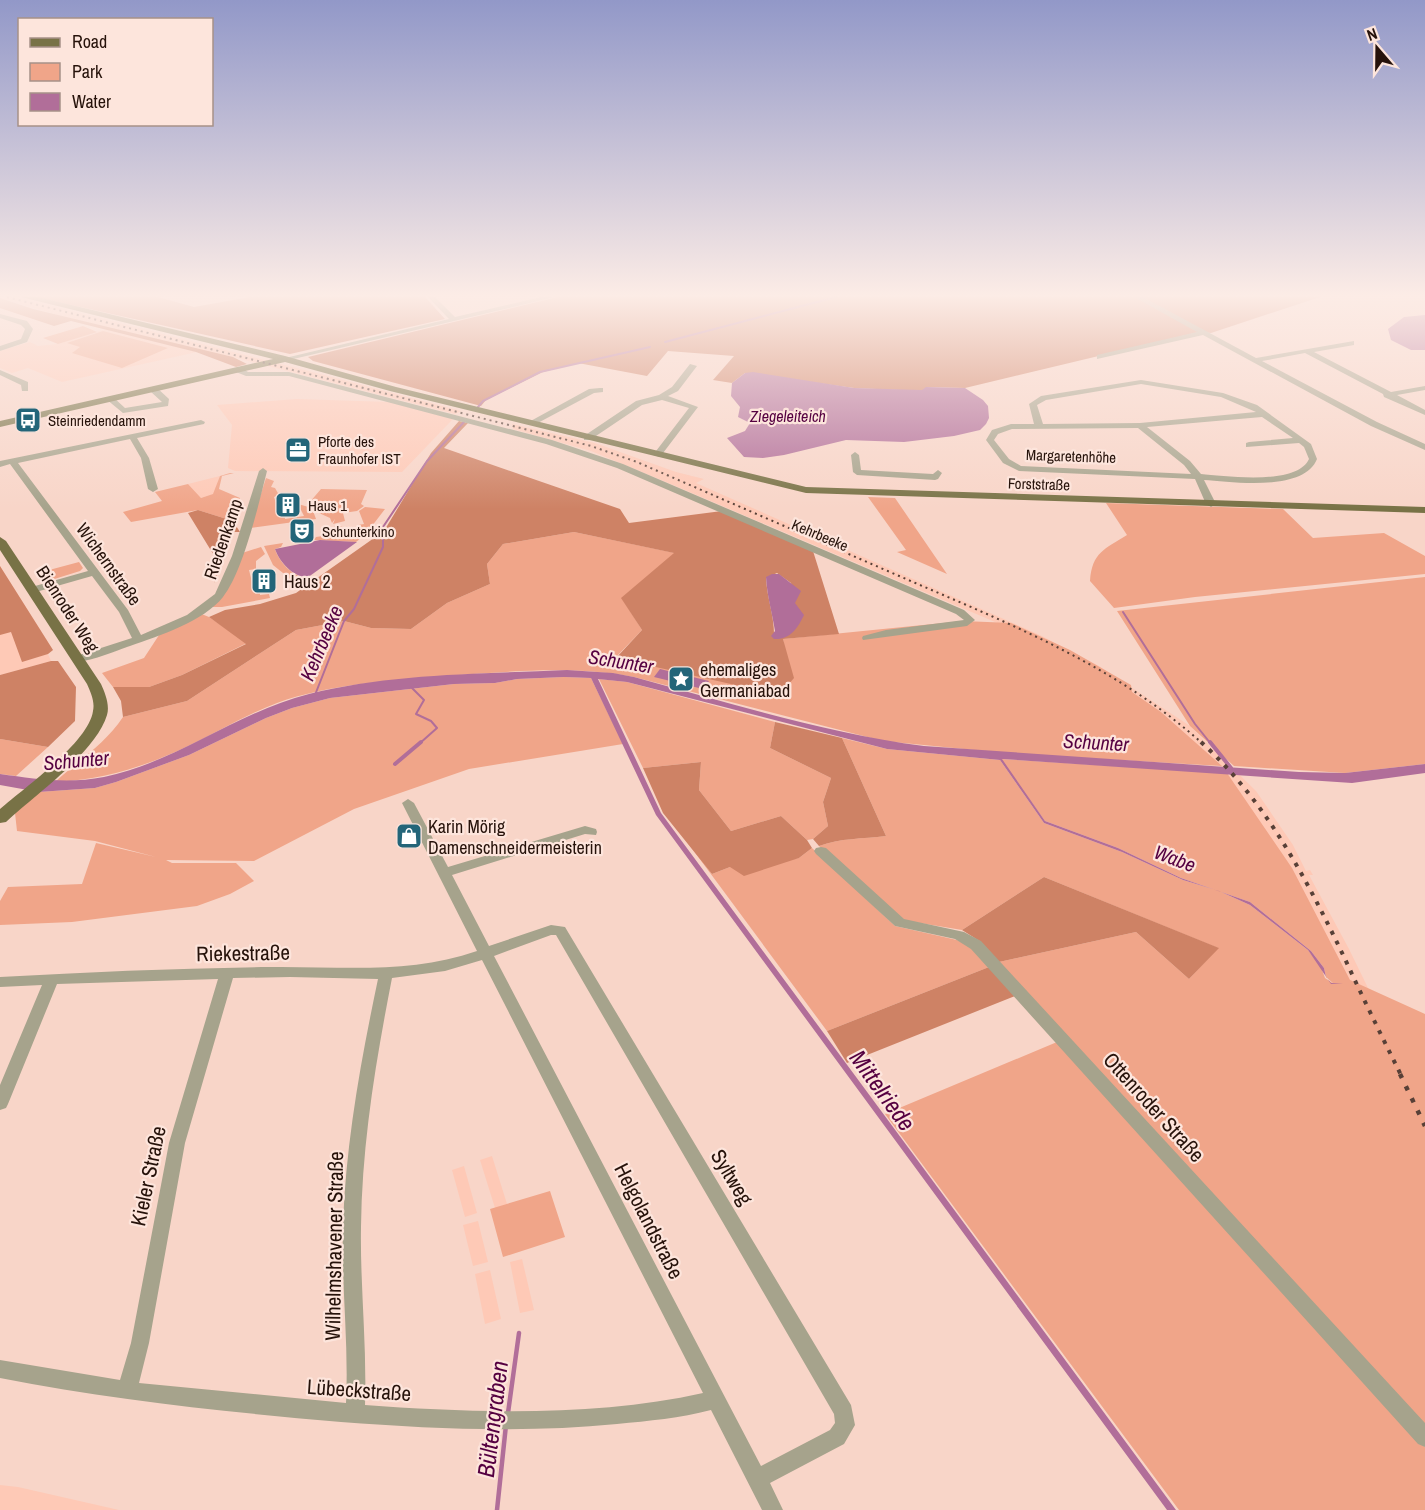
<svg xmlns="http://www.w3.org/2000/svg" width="1425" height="1510" viewBox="0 0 1425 1510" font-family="'Archivo Narrow',sans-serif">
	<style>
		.built { fill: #fec9b6 }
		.green { fill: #f0a589 }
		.forest { fill: #ce8265; fill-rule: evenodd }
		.water { fill: #b16e99 }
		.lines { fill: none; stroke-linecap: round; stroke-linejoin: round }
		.stream-far2 { stroke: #b16e99; stroke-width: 2 }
		.stream-far1 { stroke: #b16e99; stroke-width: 4 }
		.stream { stroke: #b16e99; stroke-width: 4.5 }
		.minor { fill: #a6a38c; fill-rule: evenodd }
		.major { fill: #787246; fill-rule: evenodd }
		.rail-far2 { stroke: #584037; stroke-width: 2; stroke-dasharray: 2 4; stroke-linecap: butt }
		.rail-far1 { stroke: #584037; stroke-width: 4; stroke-dasharray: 4 7; stroke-linecap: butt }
		.rail { stroke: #584037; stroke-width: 4.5; stroke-dasharray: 4.5 9; stroke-linecap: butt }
		.labels { text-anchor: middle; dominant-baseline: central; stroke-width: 4.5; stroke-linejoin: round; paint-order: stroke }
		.far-poi-label { font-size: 15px; fill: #26120a; stroke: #fde5dc; text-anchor: start }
		.far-street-label { font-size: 15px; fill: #26120a; stroke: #fde5dc }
		.far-water-label { font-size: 16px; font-style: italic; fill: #550041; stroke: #fde5dc }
		.street-label { font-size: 18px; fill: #26120a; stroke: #fde5dc }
		.poi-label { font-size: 18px; fill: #26120a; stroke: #fde5dc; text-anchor: start }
		.water-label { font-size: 20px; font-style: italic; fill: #550041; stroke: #fde5dc }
		.near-street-label { font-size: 21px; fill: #26120a; stroke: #fde5dc }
		.near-water-label { font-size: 24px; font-style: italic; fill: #550041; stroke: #fde5dc }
	</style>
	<rect width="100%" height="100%" fill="#f8d5c8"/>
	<path class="built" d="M17,297L328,376L461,411L455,414L233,357L141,337L197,352L62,382L28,368L12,373L0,368V351L30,342L38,346L58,344L105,329L0,298Z
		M297,399L390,402L453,419L402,472L235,471L228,468L232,425L217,405Z
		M512,424L595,443L676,472L704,479L696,483L1040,635L1099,666L1190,726L1256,791L1293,845L1306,871L1310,870L1313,875H1309L1349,949L1425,1105V1150L1227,773L1161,712L1028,636L659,479L591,451L513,429Z
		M220,476L214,494L201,498L188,484Z
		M0,566L53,650L48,654L51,661L0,675Z
		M492,1156L507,1204L495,1208L480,1160Z
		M464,1166L477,1213L465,1217L452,1170Z
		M478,1221L488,1262L473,1266L463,1225Z
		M522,1259L534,1310L520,1313L510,1262Z
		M490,1270L501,1319L485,1324L475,1274Z
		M0,1485L18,1487L119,1510H0Z"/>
	<path class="green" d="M83,326L97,332L58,344L43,338Z
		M103,331L168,348L122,368L72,353L80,347L67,343Z
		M230,473H234L222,476L219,489L240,498L233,521L198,510L131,522L123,512L162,501L155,492L188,484L201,498L213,494L220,476Z
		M266,478L274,481L271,487L275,488L279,495L274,497L278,509H284L285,519L304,516L298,504L312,508L316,519L250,528Z
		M321,489L367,490L361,504L364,506L357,511L343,513L345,521L333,524L335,519L332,523L330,518L319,513L315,506L309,503Z
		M868,497L895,498L947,574L897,552L906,550Z
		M1106,503L1283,509L1313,538L1384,533L1425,556V574L1195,597L1114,608L1090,581C1092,552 1105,549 1127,535Z
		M365,507L385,509L362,539L358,525L364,524L359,511Z
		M341,526L346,536L360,534L361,538L356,542L314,540L316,537L330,535L333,527Z
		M574,532L675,553L622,598L642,630L616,657L784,645L783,639L963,621L1011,623L1070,650L1131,685L1132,692L1161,712L1222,766L1015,754L883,741L634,677C572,665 506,672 443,676C389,681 329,684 277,703C245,715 217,733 186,747C144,767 102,780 55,782C79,760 105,744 123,717L187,701L296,630L344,621L371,628L411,629L447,603L490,584L487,564L503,544Z
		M283,543L281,547L275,549C279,562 292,576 306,578L291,587L288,577L273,565L264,546Z
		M261,547L265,554L256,561V569L249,570L253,586L260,585V595L269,594L270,598L222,607H209L239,554Z
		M79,562L83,568L80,571L48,581H43L38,573Z
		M1425,577V764L1345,773L1234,766L1190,726L1117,611Z
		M199,613L209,617L247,643L182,675L149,687H113L102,673L144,658L161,632Z
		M564,677L591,678L623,744L469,769L354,809L254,861L166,860L172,863H236L254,881L230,894L197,906L72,922L0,925V901L8,887L82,884L96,843L156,857L95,841L17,831L15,813L39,792L95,788L116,782L189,755L266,718L292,708L330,698L454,684L495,683L517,679Z
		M599,679L627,682L775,722L770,748L831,778L823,802L828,826L813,839L807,840L781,816L731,831L699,790L701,762L643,768Z
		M842,738L887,749L1000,760L1044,823L1122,852L1183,880L1219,891L1250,905L1308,950L1321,967L1325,978L1334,984L1326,977L1324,968L1311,951L1250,902L1181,878L1118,848L1045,821L1000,759L1227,773L1292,868L1350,980L1425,1014V1426L999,962L1136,932L1189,979L1218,948L1044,877L962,930L902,920L819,846C840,838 863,839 886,836Z
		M0,739L48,747L16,776L0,774Z
		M679,831L712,874L730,867L799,858L812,848L895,926L957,940L971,947L989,967L827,1031Z
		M1057,1042L1425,1447V1510H1179L885,1114Z
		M550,1191L565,1237L503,1257L490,1209Z"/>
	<path class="forest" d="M36,297H158L194,307L250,297H425L445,319L290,354Z
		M558,297H1320L1211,333L1199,332L965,388L927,387L922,391L854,388L745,373L732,383L713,380L734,356L668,351L647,376L578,363L543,372L486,400L481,406L313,361L308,357Z
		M0,298L33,309L233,357L247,364L236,367L196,352L71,321L54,326L0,308Z
		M459,421L468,423L444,448L620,509L629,523L722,511L813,551L839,634L783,639L794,678L779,695L616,658L642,630L621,598L674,553L574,532L503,544L487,564L490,584L447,603L411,629L371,628L344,621L296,630L187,701L123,717L121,701L113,687H149L182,675L246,644L209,617L225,610L260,604L296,593L384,531L431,453ZM777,573L791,583L795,603L774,639C775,617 767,599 766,578Z
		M198,510L233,521L240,532H234L214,583L218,562L188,513Z
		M0,566L53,650L48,654L22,662L11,632L0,635Z
		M51,661H58L76,687L75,721L48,747L0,739V675Z
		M775,722L842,738L886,836C863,839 840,838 819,846L813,839L828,826L823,802L831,778L770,748Z
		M701,762L699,790L731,831L781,816L807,840L812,848L799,858L744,876L730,867L712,874L663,813L643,768Z
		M1044,877L1219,948L1189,979L1136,932L999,962L981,942L962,930Z
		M989,967L1015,996L847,1063L827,1031Z"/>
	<path class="water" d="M1425,315V350H1411L1391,340L1388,329L1404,317Z
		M753,372L854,388L922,390L926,387L965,388L983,400L988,406L989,418L986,424L980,430L954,436L904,442L846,440L784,455L763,458L744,457L727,438L745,431L750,423L738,417L740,407L731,396L732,383L745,373Z
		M320,540L357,542L307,578C293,576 280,563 275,549Z
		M772,574H779L801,591L795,603L804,615C798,628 790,640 774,639L771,636L775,631C772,612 767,596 766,577Z
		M660,669L709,681L703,689L654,677Z
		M567,670L613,673L634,677C730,703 826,733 924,746L1299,772L1345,773L1425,764V773L1352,783L1002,759L1045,821L1118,848L1181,878L1250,902L1311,951L1324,968L1326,977L1331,983L1343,984H1331L1308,950L1250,905L1219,891L1183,880L1122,852L1044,823L1000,760L887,749L627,682L598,679L661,813L1176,1510H1167L656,815L591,678L564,677L517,679L495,683L454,684L330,698L292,708L266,718L189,755L116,782L95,788L39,792L0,785V774C35,779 68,784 104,777C177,762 237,712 309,694C393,673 482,674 567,670Z"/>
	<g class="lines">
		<path class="stream-far2" d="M665,342L836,297
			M478,407L483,401L540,372L650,347
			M1123,612L1195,724L1211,744
			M411,687L424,700L416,714L431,721L437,728L419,744
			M315,695L344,621L354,609L383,547V527L427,461L466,420"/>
		<path class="stream-far1" d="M1210,742L1231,768
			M395,764L421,742"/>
		<path class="stream" d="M508,1413L519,1333
			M497,1510L506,1425"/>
		<path class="minor" d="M428,297H435L455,317L541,297H555L285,361L281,359L449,319Z
			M1134,297H1143L1256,358L1354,341V345L1314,352L1391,392L1425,386V390L1397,395L1425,410V415L1384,397L1383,394L1305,353L1262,361L1377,422L1425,444V450L1371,426L1203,335L1097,359V355L1197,332Z
			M0,314L27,321L33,329L27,342L0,351V346L21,339L25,329L21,325L0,318Z
			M690,364L697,366L678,391L668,396L698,407L660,457L653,455L689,408L662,400L642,405L590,440H584V436L636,401L659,395L672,387Z
			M236,368H242L248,372H289L552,440L623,464L964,610L975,620L967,626L863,640L862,638L863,636L886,630L964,620L956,614L617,468L546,444L289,376H246L236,372Z
			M0,370L28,382V391H22L21,385L0,375Z
			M1141,380L1223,393L1257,405L1311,444L1317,459C1304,492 1233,482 1204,480L1216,504L1211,507L1206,504L1195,479L1019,471L1003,463L986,440L992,430L1011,424H1034L1029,404L1041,396ZM1141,384L1221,397L1256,412L1140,423L1043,424L1037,405L1046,400ZM1262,417L1293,438L1249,442L1246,443V447L1299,443L1304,447L1309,459C1297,486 1225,476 1201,474L1190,461L1147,427ZM1138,428L1184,465L1191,474L1021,466L1009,459L994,440L998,434L1012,429Z
			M150,387H156L169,399L168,406L123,413L106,399L113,397L125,408L162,402L150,391Z
			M600,388H603V392L594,393L534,425L527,423L589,389Z
			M201,420L205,422L204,424L137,438L149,458L158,489L153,492L148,489L141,458L130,439L18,463L128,610L141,635L187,615L215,594L232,556L259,471L263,468L267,471C259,503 243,572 223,597C204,621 159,636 130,646C117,650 87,664 73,661L72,659L73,657L132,638L119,612L92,576L36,592H28V588L88,571L10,464L0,467V461Z
			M855,452L859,455L861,470L933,474L938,470L942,473L938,479L935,480L857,475L853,472L851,455Z
			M408,799L414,803L448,867L585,826L596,829L597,832L596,835L585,834L452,875L489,946L551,925L565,927L851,1405L855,1425L844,1444L770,1483L783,1510H762L711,1410C680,1418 649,1421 617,1424C525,1433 433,1429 341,1422C226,1412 113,1400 0,1378V1360L120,1380L131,1343L169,1143L218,979L57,984L8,1104L6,1108L0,1110V1085L42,985L0,987V977C90,972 179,968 269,967C340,966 409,975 477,951L402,803ZM551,935H556L834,1414L835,1423L830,1430L761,1466L494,956ZM482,960L703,1393C597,1417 473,1413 365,1405C367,1345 360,1286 361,1227C362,1143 376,1060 392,978L445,971ZM290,977L378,979C361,1060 346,1141 343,1224C341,1284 349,1344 346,1403L139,1383L149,1343L185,1143L233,978Z
			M821,847L826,848L904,919L964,932L981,941L1425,1423V1447L1418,1444L971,949L955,939L895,926L816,854L814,851L816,848Z"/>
		<path class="major" d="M21,297H38L285,356L396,387L806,487L1425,507V513L806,493L390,391L285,362L0,427V421L273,359Z
			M0,537L6,541L101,684C105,693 110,705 107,715C96,752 35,795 6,822L0,823V809C24,788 89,742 93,711C95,702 91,693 87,684L0,550Z"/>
		<path class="rail-far2" d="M7,297L591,446L637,462C729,502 821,542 913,582C1015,626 1119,668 1203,744"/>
		<path class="rail-far1" d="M1201,742C1267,802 1307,880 1345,959C1363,998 1382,1037 1401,1075"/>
		<path class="rail" d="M1400,1074L1425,1126"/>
	</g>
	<linearGradient id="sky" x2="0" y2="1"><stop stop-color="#9298c8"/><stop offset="0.58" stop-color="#fcece6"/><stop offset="1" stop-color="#fcece6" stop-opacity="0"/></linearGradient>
	<rect width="1425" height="509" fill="url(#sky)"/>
	<defs>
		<g id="bus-square" transform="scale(1.35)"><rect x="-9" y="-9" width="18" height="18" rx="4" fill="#236579" stroke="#fde5dc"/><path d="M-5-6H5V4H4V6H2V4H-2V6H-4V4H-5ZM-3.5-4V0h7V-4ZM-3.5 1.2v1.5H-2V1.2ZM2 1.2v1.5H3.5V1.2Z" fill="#fff"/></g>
		<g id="office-square" transform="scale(1.35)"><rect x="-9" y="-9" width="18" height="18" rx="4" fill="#236579" stroke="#fde5dc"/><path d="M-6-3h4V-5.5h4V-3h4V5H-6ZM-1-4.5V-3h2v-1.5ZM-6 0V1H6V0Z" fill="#fff"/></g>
		<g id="building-square" transform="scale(1.35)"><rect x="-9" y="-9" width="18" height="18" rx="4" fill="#236579" stroke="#fde5dc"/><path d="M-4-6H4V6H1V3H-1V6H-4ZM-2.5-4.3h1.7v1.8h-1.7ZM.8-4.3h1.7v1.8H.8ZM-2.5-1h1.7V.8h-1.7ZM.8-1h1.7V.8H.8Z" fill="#fff"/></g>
		<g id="theatre-square" transform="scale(1.35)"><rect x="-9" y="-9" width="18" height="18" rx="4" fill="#236579" stroke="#fde5dc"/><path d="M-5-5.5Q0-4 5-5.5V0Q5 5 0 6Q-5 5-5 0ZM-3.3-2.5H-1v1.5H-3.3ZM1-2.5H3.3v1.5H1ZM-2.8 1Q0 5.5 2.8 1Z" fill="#fff"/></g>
		<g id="sight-square" transform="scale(1.35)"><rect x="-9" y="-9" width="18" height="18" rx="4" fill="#236579" stroke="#fde5dc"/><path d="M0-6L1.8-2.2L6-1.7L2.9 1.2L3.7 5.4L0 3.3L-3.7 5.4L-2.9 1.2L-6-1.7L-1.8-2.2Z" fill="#fff"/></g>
		<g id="shop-square" transform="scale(1.35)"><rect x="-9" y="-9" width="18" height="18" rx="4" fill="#236579" stroke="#fde5dc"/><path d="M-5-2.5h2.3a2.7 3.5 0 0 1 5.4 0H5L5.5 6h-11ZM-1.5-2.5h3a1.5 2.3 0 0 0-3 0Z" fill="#fff"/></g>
	</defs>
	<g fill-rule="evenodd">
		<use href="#bus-square" x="28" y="420"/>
		<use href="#office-square" x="298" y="450"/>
		<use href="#building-square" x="288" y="505"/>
		<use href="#theatre-square" x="302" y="531"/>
		<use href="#building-square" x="264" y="581"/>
		<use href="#sight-square" x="681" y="679"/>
		<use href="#shop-square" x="409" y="836"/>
	</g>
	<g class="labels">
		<g class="far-poi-label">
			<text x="48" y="420">Steinriedendamm</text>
			<text x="318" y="441">Pforte des<tspan x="318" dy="17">Fraunhofer IST</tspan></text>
			<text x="308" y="505">Haus 1</text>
			<text x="322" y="531">Schunterkino</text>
		</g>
		<g class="far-street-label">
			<text transform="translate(1071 456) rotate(2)">Margaretenhöhe</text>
			<text transform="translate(1039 484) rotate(2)">Forststraße</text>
			<text transform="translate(820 535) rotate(23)">Kehrbeeke</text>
		</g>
		<g class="far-water-label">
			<text x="788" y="416">Ziegeleiteich</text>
		</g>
		<g class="street-label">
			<text transform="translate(223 539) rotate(-71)">Riedenkamp</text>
			<text transform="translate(109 564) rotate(54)">Wichernstraße</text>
			<text transform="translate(68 609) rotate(57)">Bienroder Weg</text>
		</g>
		<g class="poi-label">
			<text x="284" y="581">Haus 2</text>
			<text x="700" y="669">ehemaliges<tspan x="700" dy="21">Germaniabad</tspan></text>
			<text x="428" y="826">Karin Mörig<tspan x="428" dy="21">Damenschneidermeisterin</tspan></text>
		</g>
		<g class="water-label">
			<text transform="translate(321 643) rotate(-67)">Kehrbeeke</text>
			<text transform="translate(621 661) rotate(9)">Schunter</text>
			<text transform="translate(1096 742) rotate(3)">Schunter</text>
			<text transform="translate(76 760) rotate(-5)">Schunter</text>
			<text transform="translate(1175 858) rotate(21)">Wabe</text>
		</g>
		<g class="near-street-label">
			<text transform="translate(243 953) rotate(-1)">Riekestraße</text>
			<text transform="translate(1154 1107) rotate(48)">Ottenroder Straße</text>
			<text transform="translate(148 1176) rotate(-78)">Kieler Straße</text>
			<text transform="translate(732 1177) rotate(59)">Syltweg</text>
			<text transform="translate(649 1221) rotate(63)">Helgolandstraße</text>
			<text transform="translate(334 1246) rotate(-89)">Wilhelmshavener Straße</text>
			<text transform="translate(359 1390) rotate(4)">Lübeckstraße</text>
		</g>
		<g class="near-water-label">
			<text transform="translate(883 1090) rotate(54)">Mittelriede</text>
			<text transform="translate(492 1419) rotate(-83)">Bültengraben</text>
		</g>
	</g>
	<rect x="18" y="18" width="195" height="108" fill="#fde5dc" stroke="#a79188" stroke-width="1.5"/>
	<rect x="30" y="38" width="30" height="9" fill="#787246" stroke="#a79188" stroke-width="1.5"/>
	<text x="72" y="48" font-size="18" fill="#26120a">Road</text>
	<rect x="30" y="63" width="30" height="18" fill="#f0a589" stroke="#a79188" stroke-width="1.5"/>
	<text x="72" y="78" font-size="18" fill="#26120a">Park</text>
	<rect x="30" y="93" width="30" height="18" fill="#b16e99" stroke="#a79188" stroke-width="1.5"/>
	<text x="72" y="108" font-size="18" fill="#26120a">Water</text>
	<g transform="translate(1377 48) rotate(340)" stroke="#fde5dc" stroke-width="4.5" paint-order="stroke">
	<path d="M0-4.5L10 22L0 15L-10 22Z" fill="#26120a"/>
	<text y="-9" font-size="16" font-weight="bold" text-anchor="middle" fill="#26120a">N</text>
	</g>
</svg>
